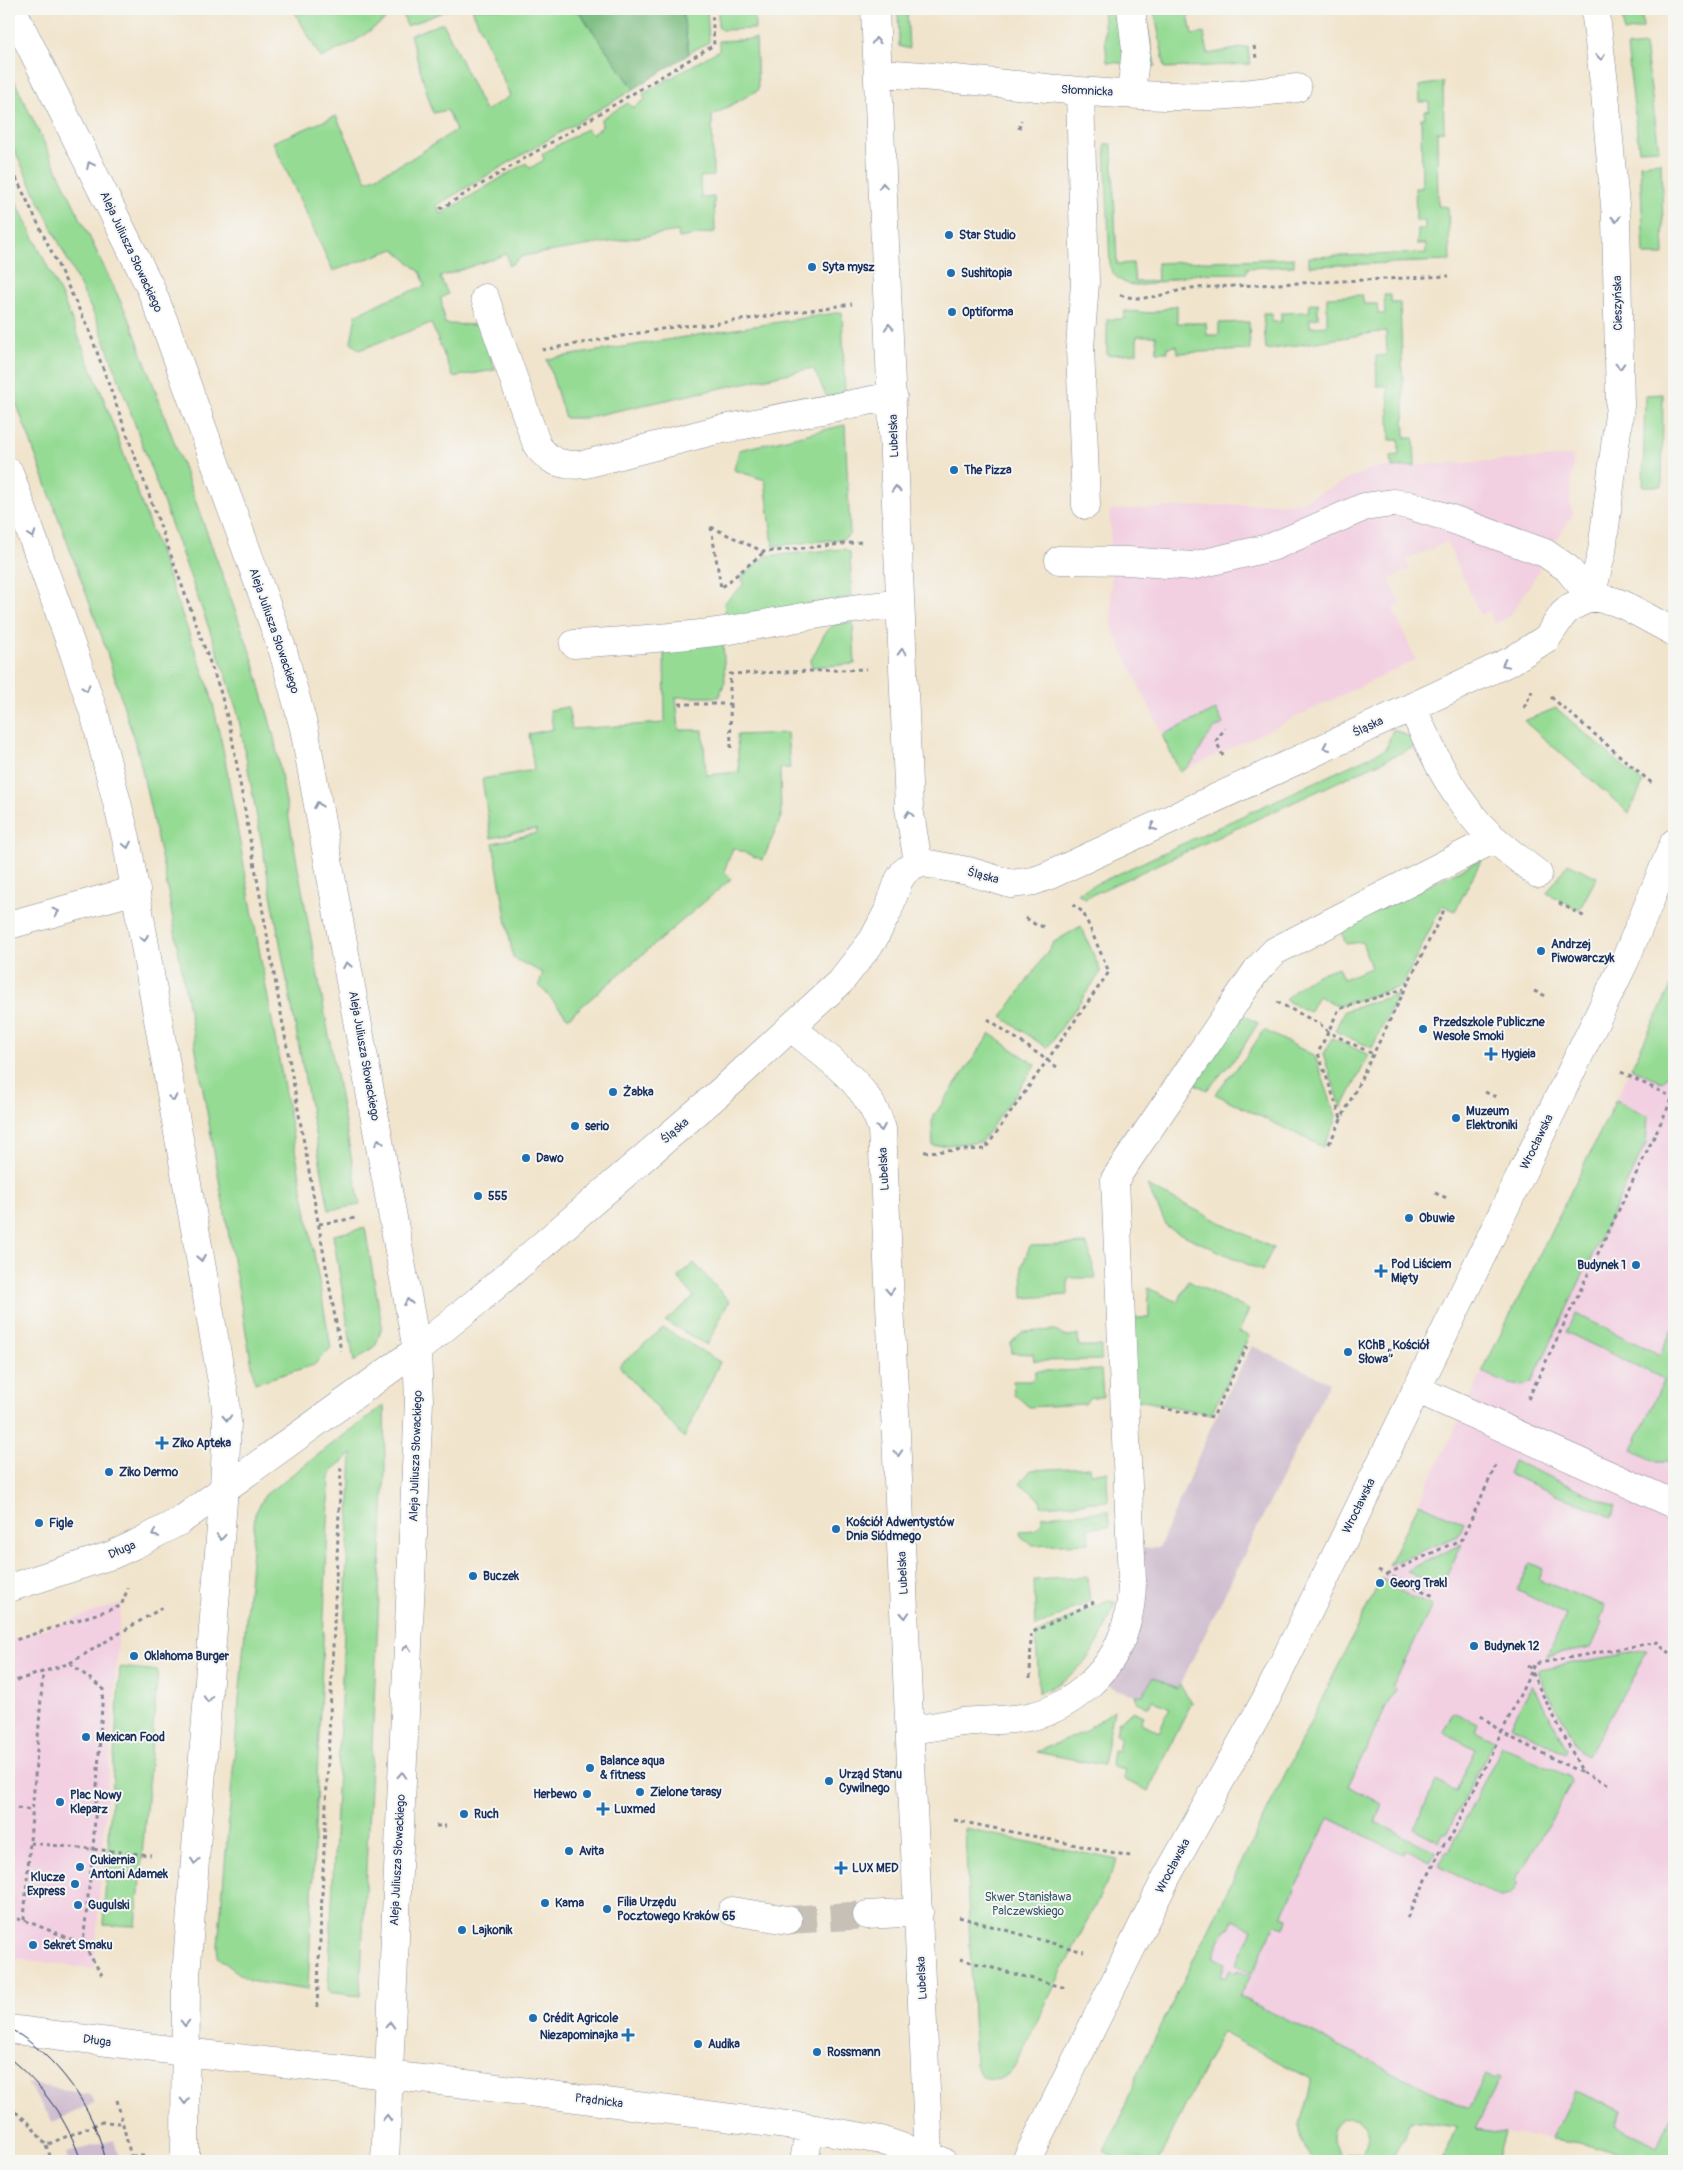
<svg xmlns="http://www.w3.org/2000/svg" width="1683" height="2170" viewBox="0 0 1683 2170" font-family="Pangolin,sans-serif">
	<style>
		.built { fill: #f2cfe1 }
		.industrial { fill: #cfbdcf }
		.green { fill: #95db94; stroke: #588579 }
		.forest { fill: #78bb7e; stroke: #4a756e }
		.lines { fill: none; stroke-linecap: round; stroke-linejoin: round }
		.minor-tunnel { stroke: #c6c0b6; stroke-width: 28; stroke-dasharray: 28 14; stroke-linecap: butt }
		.minor-casing { stroke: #868a95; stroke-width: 29 }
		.major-casing { stroke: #868a95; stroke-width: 29 }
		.path { stroke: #868a95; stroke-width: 3; stroke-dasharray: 4 4; stroke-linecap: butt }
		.minor { stroke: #fff; stroke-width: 28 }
		.major { stroke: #fff; stroke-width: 28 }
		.tram { stroke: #1b2f5e; stroke-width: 1 }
		.oneway { stroke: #8d97ae }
		.poi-dot { fill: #1f6fb2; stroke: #f6f6f2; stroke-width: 2 }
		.labels { text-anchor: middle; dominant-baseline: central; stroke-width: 4; stroke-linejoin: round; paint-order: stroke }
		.street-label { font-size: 12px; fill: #1b2f5e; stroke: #f6f6f2 }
		.poi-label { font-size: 12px; font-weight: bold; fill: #1b2f5e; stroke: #f6f6f2; text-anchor: start }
		.park-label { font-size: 12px; fill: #3a5a6c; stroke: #f6f6f2 }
	</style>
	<rect width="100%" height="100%" fill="#f6f6f2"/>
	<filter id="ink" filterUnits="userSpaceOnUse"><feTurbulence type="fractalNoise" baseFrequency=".02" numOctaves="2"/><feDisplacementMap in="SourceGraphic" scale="10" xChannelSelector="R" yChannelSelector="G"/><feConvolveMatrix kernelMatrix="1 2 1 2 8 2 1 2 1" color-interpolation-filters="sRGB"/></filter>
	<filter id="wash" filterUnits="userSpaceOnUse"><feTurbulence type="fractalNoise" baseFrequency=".0096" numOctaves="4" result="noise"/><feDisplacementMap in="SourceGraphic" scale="20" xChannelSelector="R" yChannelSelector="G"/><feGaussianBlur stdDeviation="1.12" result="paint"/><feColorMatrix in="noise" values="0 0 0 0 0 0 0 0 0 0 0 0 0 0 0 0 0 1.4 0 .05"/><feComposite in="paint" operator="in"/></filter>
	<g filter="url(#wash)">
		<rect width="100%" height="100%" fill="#f1e4cc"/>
		<path class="built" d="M1574,456L1570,503L1573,514L1557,539L1554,540L1538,565L1540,569L1510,616L1495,624L1489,611L1480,615L1447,542L1406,560L1410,569L1389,579L1401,605L1393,609L1416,660L1180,772L1112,627L1110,510L1301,502L1373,468Z
			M1674,980V2161H1648L1587,2144L1388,2118L1173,2006Z
			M121,1603L94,1969L9,1957V1641Z"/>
		<path class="industrial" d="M1252,1346L1329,1382L1178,1689L1153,1677L1143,1695L1139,1696L1118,1690L1104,1683L1142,1548H1159L1214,1420Z
			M27,2083L90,2095L94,2103L53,2122Z
			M114,2140L120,2161H68L66,2153Z"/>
		<path class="green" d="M293,9H385V20L354,42L321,58Z
			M401,9H447L448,10L407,26Z
			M472,9H571L580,13L634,89L437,205L441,214L526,163L530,168L544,160L542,154L586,129L592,134L602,127L601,119L628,103L632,108L645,100L643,94L719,50V41L756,39L758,90L712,116L713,176L700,177L701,198L714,197L715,232L679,238L678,231L523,256L509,266L507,254L440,277L448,294L441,298L445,324L480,325L495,370L453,377L431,323L359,350L351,342L356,315L386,300L425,286L421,273L394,249L333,271L273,142L336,116L367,181L409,160L456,130L447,110L433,113L410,35L443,23L485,111L510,96Z
			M682,9H707L709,42L689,53Z
			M718,9H754L755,29L722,30L718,27Z
			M898,9H907L909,49L899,46Z
			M1103,9H1144L1155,66L1107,62Z
			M1154,9H1187L1192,35L1204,33L1208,54L1248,47L1250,64L1165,68Z
			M1622,9H1641L1643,28L1624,32Z
			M1645,45L1659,149L1639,150L1627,47Z
			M9,70L131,323L252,657L274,737L360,1205L329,1210L238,714L227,678L99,325L9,139Z
			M1443,82L1444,131L1437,132L1438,206L1448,207L1450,261L1309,266V257L1426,253V244H1417L1418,229H1425V221H1416L1415,188H1422L1421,118H1425L1424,111L1429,110V102H1420L1419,86Z
			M1105,144H1112L1117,264L1133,263L1135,282L1158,281L1157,263L1294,258V266L1247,268V273C1228,274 1207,272 1188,275C1164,279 1124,300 1110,267Z
			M1661,162L1664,255H1644L1640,164Z
			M9,187L63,299L101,392L210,691L223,749L331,1348L314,1365L255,1383L165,875L138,752L102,637L9,383Z
			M1362,295L1364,304H1377L1378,314H1385L1384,295H1391V303H1400L1405,438H1414L1415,466L1392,468L1391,456L1399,455V440H1390L1388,386H1377L1376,356L1387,355L1386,331L1266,350L1263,313H1272V322H1281V313L1309,312L1310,304L1318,303V318L1310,319V327L1327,326V297Z
			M1177,305V323H1206L1207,335H1219V323L1249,322L1250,350L1178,353L1177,346L1167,347L1168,352H1157L1156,336H1137V353L1107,355V319H1124L1125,311L1152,313Z
			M842,312L845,395L827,397L813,368L584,418H565L547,359Z
			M1663,394L1662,486H1643L1645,395Z
			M845,425L850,534L843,539L773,546L765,480L734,470L739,450Z
			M844,549L850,552L852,597L726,619L724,603L743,585L742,576L766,556Z
			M853,622L855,664L812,667L810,662L825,633L834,624Z
			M723,642L725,681L719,697H676L679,730H703L706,775L739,772L737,735L787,733L790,768H780L781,817L763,860L733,848L724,871L731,879L568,1018L539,985L543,973L513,958L493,843L537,833L536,829L491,838L482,779L534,770L529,734L553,729L550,710L568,707L572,729L665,723L664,651Z
			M1556,708L1643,783L1629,813L1524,721Z
			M1216,710L1223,724C1201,733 1202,761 1180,772L1162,735Z
			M1393,729L1412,738L1416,746L1085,898L1077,893L1386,749Z
			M1482,859L1455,911L1442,905L1402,986L1339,1006L1318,996L1309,1012L1285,1000C1303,981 1313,976 1338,967L1343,979L1371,968L1362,942L1346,944L1340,929Z
			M1568,863L1597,877L1579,910L1547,893Z
			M1081,926L1101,972L1047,1048L1002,1017L1054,942Z
			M1674,980V1069L1662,1082L1631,1068Z
			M1398,994L1372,1048L1335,1031L1344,1011Z
			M1242,1014L1258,1023L1238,1055L1207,1090L1195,1084Z
			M1264,1030L1315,1056L1337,1119L1323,1147L1215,1094L1245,1058Z
			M990,1034L1036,1065L981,1142L933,1146L932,1122L935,1114Z
			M1332,1038L1369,1055L1342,1108L1323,1055Z
			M1616,1100L1648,1116L1646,1143L1532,1381C1518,1393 1497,1378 1482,1372Z
			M1147,1186L1273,1248L1262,1271L1168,1228Z
			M365,1228L382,1326L376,1345L354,1362L333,1235Z
			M1087,1244L1096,1278H1068V1295L1023,1298L1022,1266L1030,1246Z
			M694,1263L729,1301L707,1345L665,1321L694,1297L678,1277Z
			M1188,1281L1249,1310L1239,1332L1249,1336L1211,1414L1133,1399L1129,1318H1149L1148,1288L1178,1302Z
			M1576,1314L1660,1355L1674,1326V1462H1657L1632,1450L1664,1379L1566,1332Z
			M663,1328L720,1362L684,1438L619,1366Z
			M1055,1330L1063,1336L1078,1335L1079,1346H1101V1360L1034,1361L1033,1354L1012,1353L1011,1343L1022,1332Z
			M1101,1370L1103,1397H1090L1085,1404L1029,1407L1014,1394L1013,1381H1030L1035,1377V1371Z
			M384,1405L385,1470L360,1996L328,1992L352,1454L334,1468L330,1477L308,1990L249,1981L217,1957L255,1514L265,1495Z
			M1513,1461L1616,1506L1612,1517L1508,1474Z
			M1090,1467L1091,1473L1107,1472L1108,1501L1041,1506L1040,1499L1020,1483L1031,1470Z
			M1419,1503L1464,1523L1458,1536L1388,1565Z
			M1109,1511L1110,1526L1088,1528L1089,1543L1032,1545L1021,1536L1020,1531L1035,1530L1042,1523V1516Z
			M1462,1544L1440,1588L1406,1571Z
			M1531,1563L1543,1569L1539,1580L1605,1606L1600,1620L1603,1622L1591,1648L1547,1656L1566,1615L1517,1590Z
			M1087,1577L1090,1601L1036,1627L1034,1580Z
			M1381,1579L1388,1582L1393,1588L1432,1606L1392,1687L1395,1689L1348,1786L1382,1804L1375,1822L1435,1851L1429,1862L1405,1850L1403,1854L1329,1818L1282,1916L1288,1918L1284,1928L1275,1925L1252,1973L1236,1965L1252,1929L1233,1920L1229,1928L1225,1930L1213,1957L1225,1963L1221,1975L1226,1977L1230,1970L1235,1973L1237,1970L1251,1975L1240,1997L1468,2109L1486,2075L1495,2080L1497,2077L1500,2079L1475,2129L1505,2133L1497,2161H1447L1440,2159L1458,2127L1412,2121L1391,2161H1342L1346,2155L1362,2153C1388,2118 1329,2099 1331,2142L1338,2153L1334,2161H1316C1283,2130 1310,2113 1311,2079L1222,2032L1158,2161H1122L1104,2151L1117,2127L1136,2077Z
			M1108,1601L1115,1602C1101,1646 1083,1675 1039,1693L1036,1634Z
			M1648,1650L1587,1756L1581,1753L1537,1672L1539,1669Z
			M120,1667L158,1671L136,1926L103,1925Z
			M1153,1677L1177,1689L1180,1685L1192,1702L1148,1791L1123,1779L1125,1770L1112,1767L1111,1764L1113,1750L1118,1751L1121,1736L1116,1735L1118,1722L1133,1711L1144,1716L1141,1723L1159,1732L1170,1708L1152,1700L1149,1707L1137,1702L1135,1695H1143Z
			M1532,1685L1567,1749L1565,1753L1511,1725Z
			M1114,1710L1103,1765L1036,1752L1082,1733Z
			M1453,1712L1478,1724L1475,1730L1494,1740L1446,1834L1444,1832L1439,1841L1414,1828L1436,1781L1456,1791L1476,1749L1443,1732Z
			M1502,1746L1570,1777L1572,1783L1515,1881L1518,1883C1513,1893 1511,1896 1500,1897L1438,1866L1446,1851L1449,1852Z
			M965,1829L1118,1860L1014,2067C1002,2085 983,2084 975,2064Z
			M1575,2091L1621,2111L1615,2126L1658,2146L1671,2117L1674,2118V2161H1648L1587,2144L1551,2139Z"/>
		<path class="forest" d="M571,9H682L689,54L634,89L580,13Z"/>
	</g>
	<g filter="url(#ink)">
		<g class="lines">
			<path class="minor-tunnel" d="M788,1920L867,1915"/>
			<g class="minor-casing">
				<path id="minor" d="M875,9L909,808L918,862
					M1131,9L1136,49L1131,94
					M878,73C990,79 1101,99 1214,96C1241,95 1269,91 1297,88
					M1080,91L1085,283L1080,347L1086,505
					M485,298L537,445C549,463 565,467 586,464L713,431L893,396
					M1059,560L1128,561L1192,566L1272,547L1364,507L1393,503L1408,505L1446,517L1545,553L1567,568L1591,597
					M1591,597L1602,551L1620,406L1616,217L1604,83L1595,9
					M574,644C624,641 673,638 723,631C782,622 840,608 900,604
					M1412,707C1431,749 1448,789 1479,824C1496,843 1518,858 1538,874
					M9,925L136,890
					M792,1028C827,1058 868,1083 882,1129L929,2156
					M1416,1389L1674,1504
					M9,1588L112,1555L134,1545L180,1521L417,1350L480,1299L727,1086L840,982L873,940L888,911L899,880L904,872L918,862L968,871L1011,884L1034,881L1050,875L1511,661L1547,638L1563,614L1571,607L1591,597L1613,601L1624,605L1674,632
					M910,1730C928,1728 945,1724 963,1722C984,1720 1006,1721 1028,1717C1073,1708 1114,1670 1126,1625C1130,1611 1132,1595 1132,1580L1115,1179L1257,970L1275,951L1494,839
					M732,1911L788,1920
					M867,1915L919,1912
					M9,2029L185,2052L466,2084L810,2128L881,2140L942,2161
					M804,2161L810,2128
					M1026,2161L1166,1878L1266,1699L1624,963L1674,843"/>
			</g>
			<g class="major-casing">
				<path id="major" d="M12,9L150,287L166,327L283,651L304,728L417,1350L419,1401L385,2161
					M9,472L74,653L95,716L126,838L225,1399L227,1422L224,1488L186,1976L185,2161"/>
			</g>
			<path class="path" d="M1254,46L1256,58
				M1019,129L1021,120
				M9,163L89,330L220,690L231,732L341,1351
				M440,209L714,45L712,9
				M1120,295C1146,303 1165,293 1191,288L1449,276
				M542,350L679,326L706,325L852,304
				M1674,499L1670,501L1671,513H1674
				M711,527L764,552L862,542
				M711,527L721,588L764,552
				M1551,697L1654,785
				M679,704H730V674L866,669
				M730,704L731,748
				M1524,708L1532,691
				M1223,756L1216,741L1225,728
				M1559,903L1587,918
				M1026,918L1036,925L1045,927
				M1534,991L1546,996
				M1277,1002L1320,1024L1328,1032L1373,1054
				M988,1019L1057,1067
				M1621,1072L1674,1098
				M1485,1092L1496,1097
				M1341,1118L1318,1053L1339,1009L1404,989
				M1329,1144L1444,910
				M924,1152L985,1149L1109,972L1083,912L1073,905
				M1435,1193L1447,1198
				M319,1224L356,1218
				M1528,1399L1674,1095
				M1161,1408L1213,1417L1247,1346
				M1378,1570L1436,1597
				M1387,1574L1462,1539L1497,1463
				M9,1642L121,1606L128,1588
				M70,1663L103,1689L93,1850L83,1944
				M1527,1666L1532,1669
				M1030,1678L1031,1633L1094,1602
				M9,1683L70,1663L165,1606
				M1481,1715L1502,1733L1582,1773
				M1608,1784L1583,1773L1531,1672L1534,1664L1657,1642L1670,1653
				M9,1807L32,1810
				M954,1820L1130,1856
				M436,1826H446
				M30,1843L151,1855
				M626,1900L636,1899
				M959,1917L1084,1952
				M9,1918L24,1920L83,1944L102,1975
				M1407,1918L1444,1844L1451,1837L1531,1672
				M24,1920L43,1672
				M960,1959L1066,1988
				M317,2007L341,1468
				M117,2100L132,2161
				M9,2107L28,2122L46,2145L102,2122L122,2123
				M46,2145L52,2161
				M132,2156H148
				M235,2161V2156"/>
			<use href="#minor" class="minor"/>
			<use href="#major" class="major"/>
			<path class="tram" d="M9,2028C58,2057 93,2105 106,2161
				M9,2058C42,2085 68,2120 81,2161"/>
		</g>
		<defs><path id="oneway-chevron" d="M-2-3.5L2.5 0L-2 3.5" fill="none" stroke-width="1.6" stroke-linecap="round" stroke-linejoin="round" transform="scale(1.25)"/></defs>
		<g class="oneway">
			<use href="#oneway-chevron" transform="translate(876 41) rotate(-93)"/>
			<use href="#oneway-chevron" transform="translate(1601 57) rotate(83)"/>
			<use href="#oneway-chevron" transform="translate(90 165) rotate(-116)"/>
			<use href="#oneway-chevron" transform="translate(883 186) rotate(-93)"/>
			<use href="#oneway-chevron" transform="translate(1616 219) rotate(87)"/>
			<use href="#oneway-chevron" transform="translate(889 327) rotate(-93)"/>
			<use href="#oneway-chevron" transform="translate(1620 366) rotate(88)"/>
			<use href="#oneway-chevron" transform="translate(896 489) rotate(-92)"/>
			<use href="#oneway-chevron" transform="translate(32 535) rotate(70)"/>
			<use href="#oneway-chevron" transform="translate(902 652) rotate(-92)"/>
			<use href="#oneway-chevron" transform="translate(1505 664) rotate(154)"/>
			<use href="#oneway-chevron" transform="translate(86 688) rotate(72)"/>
			<use href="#oneway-chevron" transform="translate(1326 747) rotate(155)"/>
			<use href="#oneway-chevron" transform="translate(318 805) rotate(-100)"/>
			<use href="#oneway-chevron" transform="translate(909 814) rotate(-95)"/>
			<use href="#oneway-chevron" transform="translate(1153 827) rotate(155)"/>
			<use href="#oneway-chevron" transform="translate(127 845) rotate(79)"/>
			<use href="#oneway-chevron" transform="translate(56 912) rotate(-16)"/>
			<use href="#oneway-chevron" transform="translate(144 938) rotate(80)"/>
			<use href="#oneway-chevron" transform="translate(347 965) rotate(-100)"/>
			<use href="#oneway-chevron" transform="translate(173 1098) rotate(80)"/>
			<use href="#oneway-chevron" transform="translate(881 1128) rotate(80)"/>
			<use href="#oneway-chevron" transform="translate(379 1142) rotate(-100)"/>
			<use href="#oneway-chevron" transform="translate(201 1258) rotate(80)"/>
			<use href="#oneway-chevron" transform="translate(890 1291) rotate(87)"/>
			<use href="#oneway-chevron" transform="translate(408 1302) rotate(-100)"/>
			<use href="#oneway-chevron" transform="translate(227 1418) rotate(87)"/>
			<use href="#oneway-chevron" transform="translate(898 1453) rotate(87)"/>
			<use href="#oneway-chevron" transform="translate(155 1534) rotate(152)"/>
			<use href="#oneway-chevron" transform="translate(221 1537) rotate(94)"/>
			<use href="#oneway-chevron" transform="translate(905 1615) rotate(87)"/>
			<use href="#oneway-chevron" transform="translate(407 1648) rotate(-87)"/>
			<use href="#oneway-chevron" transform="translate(208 1699) rotate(94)"/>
			<use href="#oneway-chevron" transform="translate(402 1775) rotate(-87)"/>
			<use href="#oneway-chevron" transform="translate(195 1861) rotate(94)"/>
			<use href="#oneway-chevron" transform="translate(185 2023) rotate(90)"/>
			<use href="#oneway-chevron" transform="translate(390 2025) rotate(-88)"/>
			<use href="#oneway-chevron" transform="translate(185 2101) rotate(90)"/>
			<use href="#oneway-chevron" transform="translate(387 2118) rotate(-88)"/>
		</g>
	</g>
	<g class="poi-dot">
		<circle cx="949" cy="235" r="5"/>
		<circle cx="812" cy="267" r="5"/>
		<circle cx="951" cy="273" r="5"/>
		<circle cx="952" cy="312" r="5"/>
		<circle cx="954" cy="470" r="5"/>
		<circle cx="1541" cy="951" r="5"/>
		<circle cx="1423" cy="1029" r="5"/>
		<path d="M1488.5 1046.5h5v5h5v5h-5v5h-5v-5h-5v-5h5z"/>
		<circle cx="613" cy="1092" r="5"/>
		<circle cx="1456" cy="1118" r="5"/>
		<circle cx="575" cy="1126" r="5"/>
		<circle cx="526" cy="1158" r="5"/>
		<circle cx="478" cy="1196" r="5"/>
		<circle cx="1409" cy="1218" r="5"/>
		<circle cx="1636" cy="1265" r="5"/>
		<path d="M1378.5 1263.5h5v5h5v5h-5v5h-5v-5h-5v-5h5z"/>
		<circle cx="1348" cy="1352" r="5"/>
		<path d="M159.5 1435.5h5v5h5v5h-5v5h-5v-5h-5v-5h5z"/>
		<circle cx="109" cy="1472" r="5"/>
		<circle cx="39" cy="1523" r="5"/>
		<circle cx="836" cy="1529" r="5"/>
		<circle cx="473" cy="1576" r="5"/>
		<circle cx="1380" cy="1583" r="5"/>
		<circle cx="1474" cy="1646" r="5"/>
		<circle cx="134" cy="1656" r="5"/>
		<circle cx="86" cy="1737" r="5"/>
		<circle cx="590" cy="1768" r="5"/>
		<circle cx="829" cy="1781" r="5"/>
		<circle cx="640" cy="1792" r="5"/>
		<circle cx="587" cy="1794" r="5"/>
		<circle cx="60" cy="1802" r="5"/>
		<path d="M600.5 1801.5h5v5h5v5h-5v5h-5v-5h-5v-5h5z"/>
		<circle cx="464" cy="1814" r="5"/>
		<circle cx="569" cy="1851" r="5"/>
		<circle cx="80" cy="1867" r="5"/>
		<path d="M838.5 1860.5h5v5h5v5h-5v5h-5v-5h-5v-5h5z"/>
		<circle cx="75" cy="1884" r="5"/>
		<circle cx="545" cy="1903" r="5"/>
		<circle cx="78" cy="1905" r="5"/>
		<circle cx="607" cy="1909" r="5"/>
		<circle cx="462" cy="1930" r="5"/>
		<circle cx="33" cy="1945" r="5"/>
		<circle cx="533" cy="2018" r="5"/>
		<path d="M625.5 2027.5h5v5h5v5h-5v5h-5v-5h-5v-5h5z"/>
		<circle cx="698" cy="2044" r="5"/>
		<circle cx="817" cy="2052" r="5"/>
	</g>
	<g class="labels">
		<g class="street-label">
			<text transform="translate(1087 91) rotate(3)">Słomnicka</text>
			<text transform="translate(131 252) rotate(65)">Aleja Juliusza Słowackiego</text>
			<text transform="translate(1618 303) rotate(-91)">Cieszyńska</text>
			<text transform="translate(894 436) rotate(-92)">Lubelska</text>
			<text transform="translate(274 631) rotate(71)">Aleja Juliusza Słowackiego</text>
			<text transform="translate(1368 727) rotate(-25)">Śląska</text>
			<text transform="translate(983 876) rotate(15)">Śląska</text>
			<text transform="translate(364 1056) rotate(80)">Aleja Juliusza Słowackiego</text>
			<text transform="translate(675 1131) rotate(-41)">Śląska</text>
			<text transform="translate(1537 1142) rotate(-64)">Wrocławska</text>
			<text transform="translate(884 1169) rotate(-93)">Lubelska</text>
			<text transform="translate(416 1456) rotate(-88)">Aleja Juliusza Słowackiego</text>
			<text transform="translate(1359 1506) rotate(-64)">Wrocławska</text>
			<text transform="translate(122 1550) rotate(-23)">Długa</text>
			<text transform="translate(903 1573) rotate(-93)">Lubelska</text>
			<text transform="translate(398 1860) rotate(-87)">Aleja Juliusza Słowackiego</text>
			<text transform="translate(1173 1866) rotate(-62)">Wrocławska</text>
			<text transform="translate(922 1978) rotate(-93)">Lubelska</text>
			<text transform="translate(97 2041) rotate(8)">Długa</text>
			<text transform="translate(599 2101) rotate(7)">Prądnicka</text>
		</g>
		<g class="poi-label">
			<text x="959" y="235">Star Studio</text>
			<text x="822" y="267">Syta mysz</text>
			<text x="961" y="273">Sushitopia</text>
			<text x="962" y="312">Optiforma</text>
			<text x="964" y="470">The Pizza</text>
			<text x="1551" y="944">Andrzej<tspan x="1551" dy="14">Piwowarczyk</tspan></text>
			<text x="1433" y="1022">Przedszkole Publiczne<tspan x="1433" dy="14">Wesołe Smoki</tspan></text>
			<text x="1501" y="1054">Hygieia</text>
			<text x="623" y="1092">Żabka</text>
			<text x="1466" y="1111">Muzeum<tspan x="1466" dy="14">Elektroniki</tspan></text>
			<text x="585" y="1126">serio</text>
			<text x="536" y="1158">Dawo</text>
			<text x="488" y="1196">555</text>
			<text x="1419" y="1218">Obuwie</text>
			<text x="1391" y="1264">Pod Liściem<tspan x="1391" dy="14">Mięty</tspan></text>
			<text x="1626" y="1265" text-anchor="end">Budynek 1</text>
			<text x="1358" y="1345">KChB „Kościół<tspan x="1358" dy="14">Słowa”</tspan></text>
			<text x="172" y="1443">Ziko Apteka</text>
			<text x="119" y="1472">Ziko Dermo</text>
			<text x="846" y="1522">Kościół Adwentystów<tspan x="846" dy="14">Dnia Siódmego</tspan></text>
			<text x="49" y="1523">Figle</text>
			<text x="483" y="1576">Buczek</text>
			<text x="1390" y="1583">Georg Trakl</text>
			<text x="1484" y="1646">Budynek 12</text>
			<text x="144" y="1656">Oklahoma Burger</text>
			<text x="96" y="1737">Mexican Food</text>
			<text x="600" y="1761">Balance aqua<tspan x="600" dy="14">&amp; fitness</tspan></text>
			<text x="839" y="1774">Urząd Stanu<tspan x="839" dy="14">Cywilnego</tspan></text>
			<text x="650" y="1792">Zielone tarasy</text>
			<text x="577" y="1794" text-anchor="end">Herbewo</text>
			<text x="70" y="1795">Plac Nowy<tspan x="70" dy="14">Kleparz</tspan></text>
			<text x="614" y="1809">Luxmed</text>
			<text x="474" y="1814">Ruch</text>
			<text x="579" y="1851">Avita</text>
			<text x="90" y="1860">Cukiernia<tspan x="90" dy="14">Antoni Adamek</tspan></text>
			<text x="852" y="1868">LUX MED</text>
			<text x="65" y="1877" text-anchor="end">Klucze<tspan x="65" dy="14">Express</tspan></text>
			<text x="617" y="1902">Filia Urzędu<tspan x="617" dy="14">Pocztowego Kraków 65</tspan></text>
			<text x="555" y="1903">Kama</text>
			<text x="88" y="1905">Gugulski</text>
			<text x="472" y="1930">Lajkonik</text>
			<text x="43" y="1945">Sekret Smaku</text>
			<text x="543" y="2018">Crédit Agricole</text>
			<text x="618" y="2035" text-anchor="end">Niezapominajka</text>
			<text x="708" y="2044">Audika</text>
			<text x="827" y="2052">Rossmann</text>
		</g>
		<g class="park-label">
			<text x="1028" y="1897">Skwer Stanisława<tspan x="1028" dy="14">Palczewskiego</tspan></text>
		</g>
	</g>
	<rect width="1683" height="2170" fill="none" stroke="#f6f6f2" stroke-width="30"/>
</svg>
